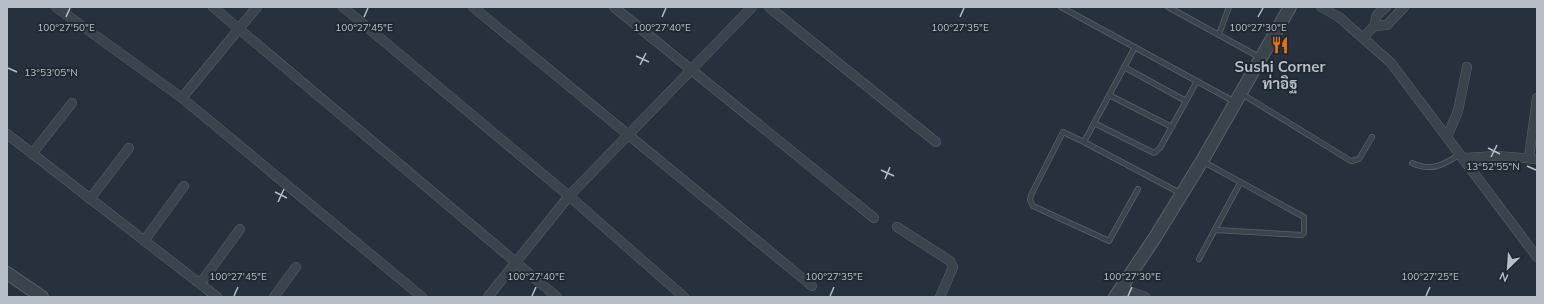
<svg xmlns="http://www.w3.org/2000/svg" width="1544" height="304" viewBox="0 0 1544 304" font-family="Mulish,Sarabun,sans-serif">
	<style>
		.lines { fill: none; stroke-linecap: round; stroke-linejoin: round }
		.service-casing { stroke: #59616b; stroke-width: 6 }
		.minor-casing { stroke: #59616b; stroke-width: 10 }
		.tertiary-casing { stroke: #59616b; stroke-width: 14 }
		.service { stroke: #3b434d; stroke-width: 4.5 }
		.minor { stroke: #3b434d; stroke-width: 9 }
		.tertiary { stroke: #3b434d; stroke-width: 12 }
		.ticks { fill: none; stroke: #b7bec8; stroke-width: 1.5 }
		.labels { text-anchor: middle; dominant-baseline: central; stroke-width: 4; stroke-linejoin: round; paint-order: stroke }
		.poi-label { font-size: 15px; font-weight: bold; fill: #b7bec8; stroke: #202832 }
		.ticks-label { font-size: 10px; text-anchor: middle; fill: #b7bec8; stroke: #202832; stroke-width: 4; stroke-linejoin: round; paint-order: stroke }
	</style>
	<rect width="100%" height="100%" fill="#27313d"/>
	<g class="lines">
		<g class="service-casing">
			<path id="service" d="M1061,7L1235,102
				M1168,7L1261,58
				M1219,34L1229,7
				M1135,47L1084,142L1180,193
				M1124,67L1186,101
				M1242,94L1351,161L1359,159L1372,137
				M1109,95L1172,127
				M1094,123L1154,153L1160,148L1197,81
				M1084,142L1063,132L1031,195L1030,200L1033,206L1109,241L1138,189
				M1202,161L1304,217V233L1302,235L1216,230
				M1412,163C1431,172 1444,165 1460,154
				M1199,259L1240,183"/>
		</g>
		<g class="minor-casing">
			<path id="minor" d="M56,7L182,98L422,297
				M213,7L557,297
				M343,7L569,196L684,297
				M473,7L812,286
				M614,7L874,218
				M769,7L936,142
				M1321,7L1339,17L1391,63L1537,257
				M1374,26L1387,25L1404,7
				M1364,37L1374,26L1377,15L1386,7
				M182,98L257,7
				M7,134L217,297
				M1447,137L1458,111L1467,67
				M32,154L72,103
				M1464,158L1496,156L1537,159
				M1529,158L1537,98
				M90,199L129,148
				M897,227L950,261L953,267L940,297
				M144,241L184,186
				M200,284L240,229
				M1122,289L1145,297
				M274,297L296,267
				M488,297L569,196L752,7"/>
		</g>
		<g class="tertiary-casing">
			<path id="tertiary" d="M7,273L42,297
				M1115,297L1154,239L1202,161L1290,7"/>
		</g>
		<use href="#service" class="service"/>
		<use href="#minor" class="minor"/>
		<use href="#tertiary" class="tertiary"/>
	</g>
	<path class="ticks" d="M66,17L70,8M364,17L368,8M662,17L666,8M960,17L964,8M1258,17L1263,8M636,56L649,62M640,65L646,53M8,68L17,72M1488,148L1500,154M1491,157L1497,145M1527,166L1536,170M881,170L894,176M885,179L890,167M275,192L287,198M278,202L284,189M234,296L238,287M532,296L536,287M830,296L834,287M1128,296L1132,287M1426,296L1430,287"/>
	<defs>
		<g id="restaurant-bare" transform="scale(1.38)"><path d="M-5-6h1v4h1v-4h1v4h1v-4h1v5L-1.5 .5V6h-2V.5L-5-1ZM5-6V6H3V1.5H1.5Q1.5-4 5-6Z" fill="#e8710a" stroke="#202832" stroke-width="2.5" paint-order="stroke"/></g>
	</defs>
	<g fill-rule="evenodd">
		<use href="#restaurant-bare" x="1280" y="45"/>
	</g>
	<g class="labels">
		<g class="poi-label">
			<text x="1280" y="66">Sushi Corner<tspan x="1280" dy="17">ท่าอิฐ</tspan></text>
		</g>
	</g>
	<g class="ticks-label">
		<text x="66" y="31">100°27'50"E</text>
		<text x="364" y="31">100°27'45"E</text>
		<text x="662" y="31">100°27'40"E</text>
		<text x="960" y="31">100°27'35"E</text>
		<text x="1258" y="31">100°27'30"E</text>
		<text x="51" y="76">13°53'05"N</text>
		<text x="1493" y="170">13°52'55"N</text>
		<text x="238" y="280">100°27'45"E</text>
		<text x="536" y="280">100°27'40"E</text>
		<text x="834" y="280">100°27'35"E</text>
		<text x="1132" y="280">100°27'30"E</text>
		<text x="1430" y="280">100°27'25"E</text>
	</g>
	<rect width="1544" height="304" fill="none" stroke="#b7bec8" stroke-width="16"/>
	<g transform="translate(1508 268) rotate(205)" stroke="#202832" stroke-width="3" paint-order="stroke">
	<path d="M0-3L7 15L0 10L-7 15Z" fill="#b7bec8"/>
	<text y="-6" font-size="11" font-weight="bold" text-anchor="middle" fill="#b7bec8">N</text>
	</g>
</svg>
